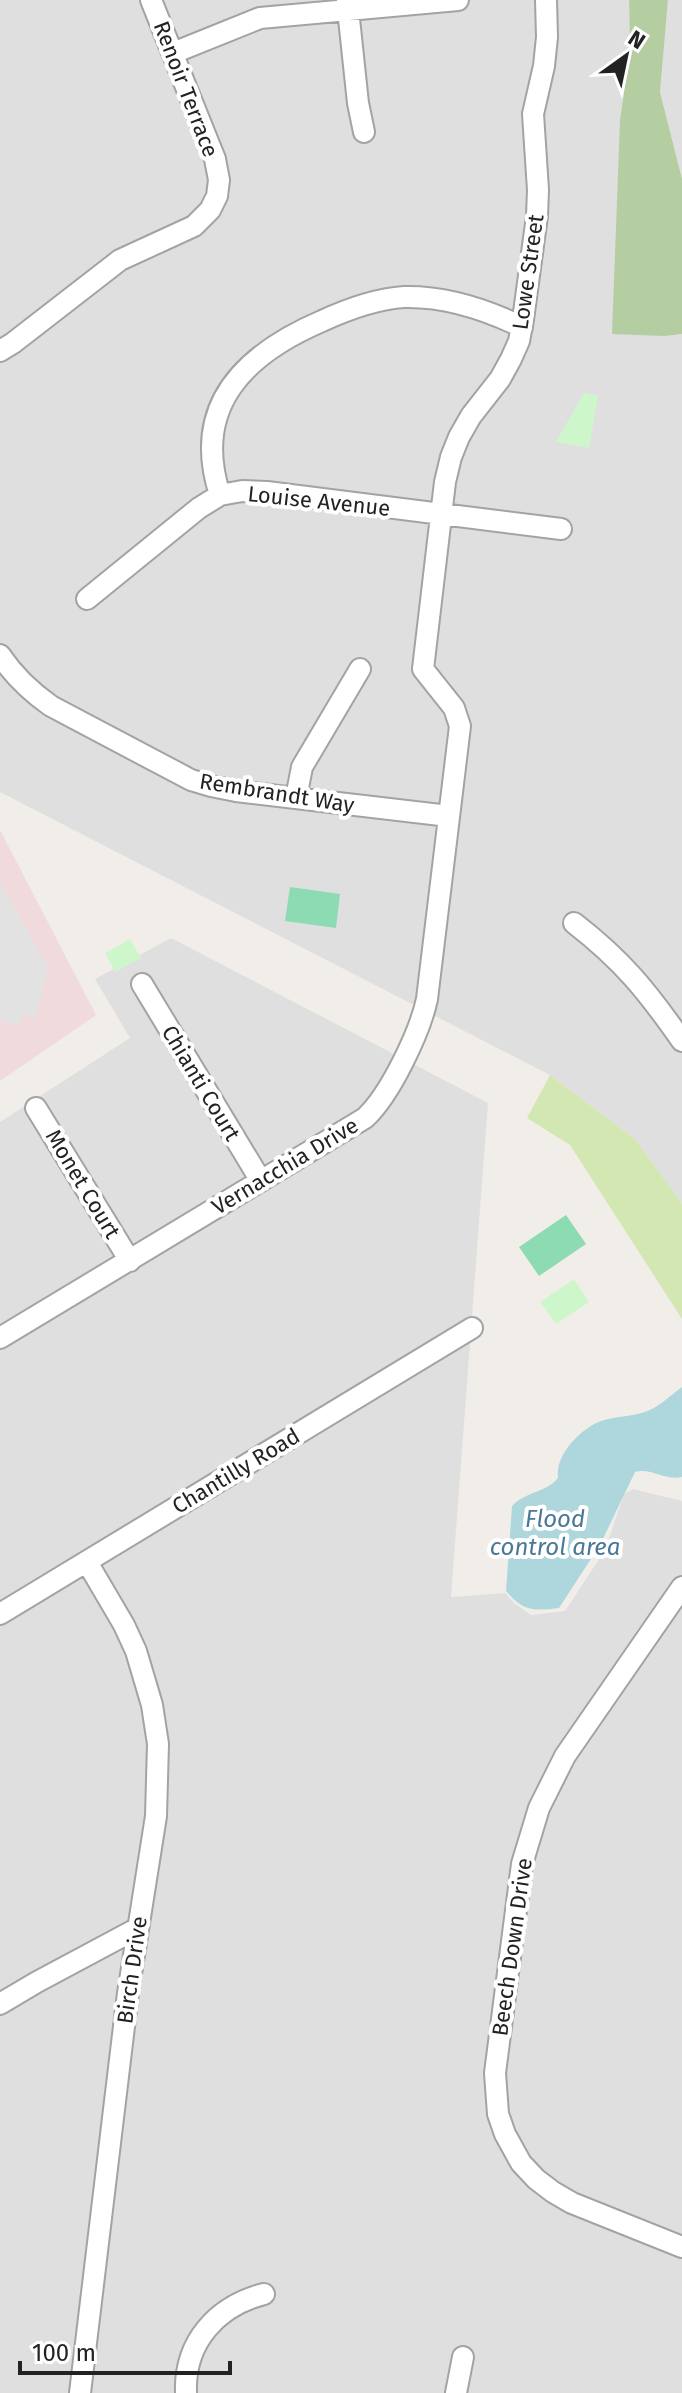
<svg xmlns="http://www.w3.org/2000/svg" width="682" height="2393" viewBox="0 0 682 2393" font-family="'Fira Sans',sans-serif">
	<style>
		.residential { fill: #e0dfdf }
		.commercial { fill: #f0dadc }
		.grass { fill: #d3e7b3 }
		.forest { fill: #b4cea1 }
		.park { fill: #cdf7cb }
		.pitch { fill: #8ddbb3 }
		.parking { fill: #e2e2e2 }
		.water { fill: #add7dc }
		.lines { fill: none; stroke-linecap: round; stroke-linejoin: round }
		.minor-casing { stroke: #a3a3a3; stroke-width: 24 }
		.minor { stroke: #fff; stroke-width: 20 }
		.labels { text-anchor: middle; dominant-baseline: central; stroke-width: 8; stroke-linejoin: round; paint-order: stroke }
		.street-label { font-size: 22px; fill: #222; stroke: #fff }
		.water-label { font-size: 24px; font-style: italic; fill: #497996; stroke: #fff }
	</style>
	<rect width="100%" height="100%" fill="#f1eee9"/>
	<path class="residential" d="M0,0H629L630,50L620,120L665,336L682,334V1204L635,1139L550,1075L0,792Z
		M668,0H682V179L660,92Z
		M171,938L488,1103L451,1597L505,1593L514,1603L531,1615L565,1611L605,1550L624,1494L633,1489L682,1501V2393H0V1122L130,1038L95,979Z"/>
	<path class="commercial" d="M0,830L96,1015L0,1081Z"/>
	<path class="grass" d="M550,1075L635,1139L682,1204V1319L570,1145L527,1118Z"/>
	<path class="forest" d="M629,0H668L660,92L682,179V334L665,336L612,334L620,120L630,50Z"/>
	<path class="park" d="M584,393L598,396L589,448L556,442Z
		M130,939L141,958L115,972L105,953Z
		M574,1279L589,1302L556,1324L540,1302Z"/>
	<path class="pitch" d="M290,887L340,894L336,928L285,921Z
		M566,1215L586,1244L539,1276L519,1247Z"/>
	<path class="parking" d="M0,881L48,968L36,1018L23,1015L20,1026L0,1021Z"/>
	<path class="water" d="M682,1387V1477C666,1481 650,1467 635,1472L600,1545L559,1608C533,1611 524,1612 506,1591L512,1506C526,1491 546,1493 558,1478C555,1455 580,1429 601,1421C615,1416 631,1417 645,1412C658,1408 671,1395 682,1387Z"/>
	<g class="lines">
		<g class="minor-casing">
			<path id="minor" d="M347,0L358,103L364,132
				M173,53L260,18L458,0
				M0,351L13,343L120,260L194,226L210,210L217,196L219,180L215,159L151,0
				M220,495C191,406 245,354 322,321C348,309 375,299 404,297C445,296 485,309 522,327
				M87,599L199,508L220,495L242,491L267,492L561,529
				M0,655C14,676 31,692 51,706L191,780L211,786L236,791L449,816
				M296,798L302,767L360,669
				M574,923C623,961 647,991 682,1041
				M142,984L261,1181
				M36,1108L130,1261
				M0,1338L365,1118C390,1095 420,1032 427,999L460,726L454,708L423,669L445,482L451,457L459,437L471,416L500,379L511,359L519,341L523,320L537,216L538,190L533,114L544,66L547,37L546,0
				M682,1587L565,1756L539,1808L522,1864L495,2073L498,2114L505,2134L521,2163L536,2179L553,2192L572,2203L682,2247
				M0,1614L472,1328
				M0,2004L37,1982L138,1928
				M80,2393L128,1993L156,1816L158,1744L152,1705L136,1651L124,1625L87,1562
				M186,2393C184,2342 217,2306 264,2294
				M456,2393L463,2357"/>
		</g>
		<use href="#minor" class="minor"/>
	</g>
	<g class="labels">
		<g class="street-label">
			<text transform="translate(186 89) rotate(69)">Renoir Terrace</text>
			<text transform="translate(528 272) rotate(-82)">Lowe Street</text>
			<text transform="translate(319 501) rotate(6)">Louise Avenue</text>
			<text transform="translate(277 793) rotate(9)">Rembrandt Way</text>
			<text transform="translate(201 1083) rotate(59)">Chianti Court</text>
			<text transform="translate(285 1166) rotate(-31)">Vernacchia Drive</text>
			<text transform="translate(83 1184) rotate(59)">Monet Court</text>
			<text transform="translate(236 1471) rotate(-31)">Chantilly Road</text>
			<text transform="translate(512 1947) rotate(-82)">Beech Down Drive</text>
			<text transform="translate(132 1970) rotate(-82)">Birch Drive</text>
		</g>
		<g class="water-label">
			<text x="555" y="1519">Flood<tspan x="555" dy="28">control area</tspan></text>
		</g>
	</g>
	<g transform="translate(626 56) rotate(33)" stroke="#ffffff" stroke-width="6" paint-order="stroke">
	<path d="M0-6L14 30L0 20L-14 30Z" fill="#222222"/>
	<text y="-12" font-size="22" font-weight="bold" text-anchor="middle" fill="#222222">N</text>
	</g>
	<path d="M20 2361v12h210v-12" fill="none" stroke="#222222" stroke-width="4"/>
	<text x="32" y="2361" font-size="24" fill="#222222" stroke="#ffffff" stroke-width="6" paint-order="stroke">100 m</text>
</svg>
